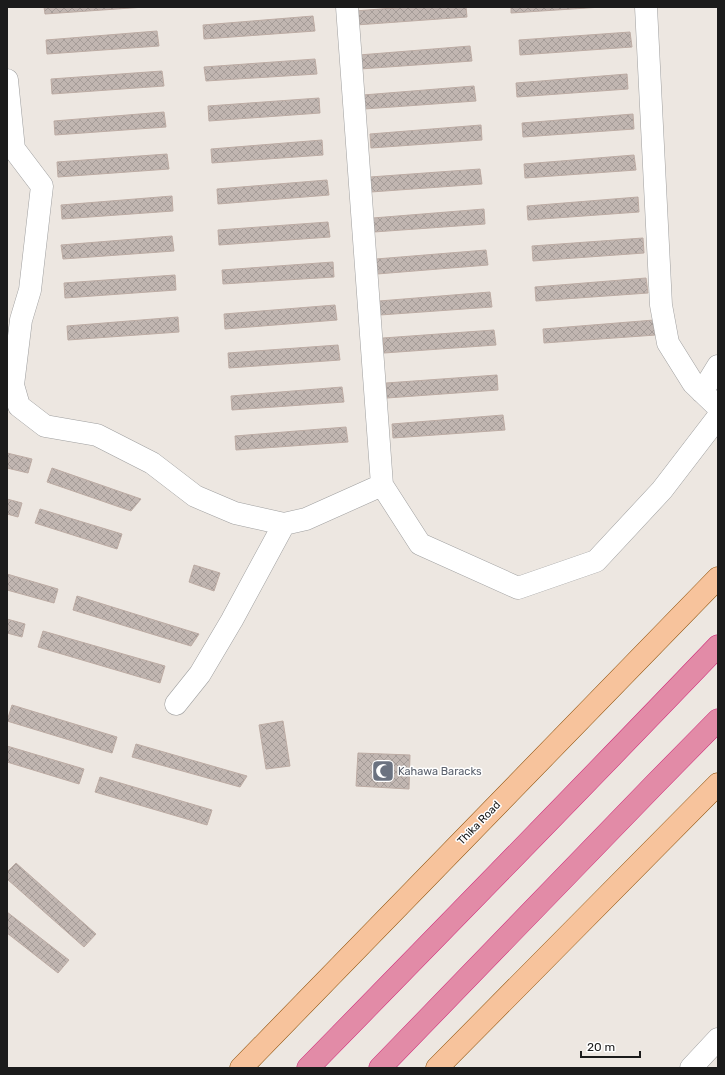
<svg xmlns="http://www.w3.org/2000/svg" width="725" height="1075" viewBox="0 0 725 1075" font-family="Rubik,sans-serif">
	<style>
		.building { fill: url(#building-cross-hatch); stroke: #bdaca4 }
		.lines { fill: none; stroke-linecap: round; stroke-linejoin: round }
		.minor-casing { stroke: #9f9f9f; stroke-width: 23 }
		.major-casing { stroke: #8c4e06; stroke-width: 23 }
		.highway-casing { stroke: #ce2b79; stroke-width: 23 }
		.minor { stroke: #fff; stroke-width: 22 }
		.major { stroke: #f7c39c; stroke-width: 22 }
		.highway { stroke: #e28ba7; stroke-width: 22 }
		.labels { text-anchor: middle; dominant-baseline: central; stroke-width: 3; stroke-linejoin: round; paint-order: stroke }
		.worship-label { font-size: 11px; fill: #5b616d; stroke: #fff; text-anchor: start }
		.street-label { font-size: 11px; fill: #1b1b1b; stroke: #fff }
	</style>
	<defs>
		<pattern id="building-cross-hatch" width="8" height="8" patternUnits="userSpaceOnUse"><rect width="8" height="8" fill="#c1b6b1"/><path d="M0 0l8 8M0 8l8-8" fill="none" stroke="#a59c98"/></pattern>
	</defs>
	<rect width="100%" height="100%" fill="#ede7e1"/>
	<path class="building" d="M44,7H145L45,14Z
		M406,7H466L467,17L356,25L355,11Z
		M511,7H602L511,13Z
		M313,16L315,31L204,39L203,25Z
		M157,31L159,46L47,54L46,40Z
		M630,32L632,47L520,55L519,40Z
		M470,46L472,61L360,69L359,55Z
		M315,59L317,74L206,81L204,67Z
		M162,71L164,86L52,94L51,79Z
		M627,74L628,89L517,97L516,83Z
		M474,86L476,101L364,109L363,95Z
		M319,98L320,113L209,121L208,106Z
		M164,112L166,127L55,135L54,121Z
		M633,114L634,129L523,137L522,123Z
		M481,125L482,140L371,148L370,134Z
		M322,140L323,155L212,163L211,149Z
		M167,154L169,169L58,177L57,162Z
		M634,155L636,170L525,178L524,164Z
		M480,169L482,184L371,192L370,177Z
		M327,180L329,195L218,204L217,189Z
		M172,196L173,211L62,219L61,205Z
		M638,197L639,212L528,220L527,206Z
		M484,209L485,224L374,232L373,218Z
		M328,222L330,237L219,245L218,230Z
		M172,236L174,251L63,259L61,245Z
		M643,238L644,253L533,261L532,246Z
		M486,250L488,265L377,274L376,259Z
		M333,262L334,277L223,284L222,270Z
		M175,275L176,290L65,298L64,283Z
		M646,278L648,293L536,301L535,287Z
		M490,292L492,307L380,315L379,301Z
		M335,305L337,320L225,329L224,314Z
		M178,317L179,332L68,340L67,326Z
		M654,320L656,335L544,343L543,329Z
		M494,330L496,345L384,353L383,338Z
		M338,345L340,360L229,368L228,353Z
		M497,375L498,390L387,398L386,383Z
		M342,387L344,402L232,410L231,396Z
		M503,415L505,430L393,438L392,424Z
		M346,427L348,442L236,450L235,436Z
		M7,453L32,459L28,473L7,468Z
		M52,468L141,499L131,511L47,482Z
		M7,499L22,503L18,517L7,514Z
		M40,509L122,534L117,549L35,523Z
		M194,565L220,573L214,591L189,582Z
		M7,574L58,589L54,603L7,590Z
		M77,596L199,634L191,646L73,610Z
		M7,619L25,624L22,637L7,633Z
		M43,631L165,666L160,683L38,647Z
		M12,705L117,737L112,753L7,721Z
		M283,721L290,766L266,769L259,725Z
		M136,744L247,776L240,787L132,757Z
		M7,746L84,769L79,784L7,762Z
		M358,753L410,755L409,789L356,786Z
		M100,777L212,810L207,825L95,792Z
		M16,863L96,934L84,947L7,879V872Z
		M7,912L69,960L58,973L7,933Z"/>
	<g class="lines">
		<g class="minor-casing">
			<path id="minor" d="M347,7L382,485L420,544L518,588L596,561L662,490L718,417
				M646,7L661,305L668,343L693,383L718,407
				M7,80L14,149L42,186L30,290L21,320L13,385L19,406L45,426L97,435L152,463L195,496L235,513L284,524L306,519L382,485
				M702,392L718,366
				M176,704L200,674L232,620L284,524
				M691,1068L718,1039"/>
		</g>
		<g class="major-casing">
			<path id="major" d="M241,1068L718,578
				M437,1068L718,784"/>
		</g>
		<g class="highway-casing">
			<path id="highway" d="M308,1068C445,928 582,788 718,646
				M380,1068L656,783L718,720"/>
		</g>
		<use href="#minor" class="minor"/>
		<use href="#major" class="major"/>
		<use href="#highway" class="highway"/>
	</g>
	<defs>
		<g id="mosque-square" transform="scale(1.15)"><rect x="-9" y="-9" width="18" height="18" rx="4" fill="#6b7280" stroke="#fff"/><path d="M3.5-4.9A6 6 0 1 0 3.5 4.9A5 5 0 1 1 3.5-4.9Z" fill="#fff"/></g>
	</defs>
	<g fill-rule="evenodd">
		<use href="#mosque-square" x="383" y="771"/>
	</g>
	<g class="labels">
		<g class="worship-label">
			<text x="398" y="771">Kahawa Baracks</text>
		</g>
		<g class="street-label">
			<text transform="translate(479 823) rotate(-46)">Thika Road</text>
		</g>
	</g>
	<rect width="725" height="1075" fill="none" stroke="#1b1b1b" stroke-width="16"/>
	<path d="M581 1051v6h59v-6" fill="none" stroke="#1b1b1b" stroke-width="2"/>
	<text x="587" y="1051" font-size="12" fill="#1b1b1b" stroke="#ffffff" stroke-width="3" paint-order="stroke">20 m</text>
</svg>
